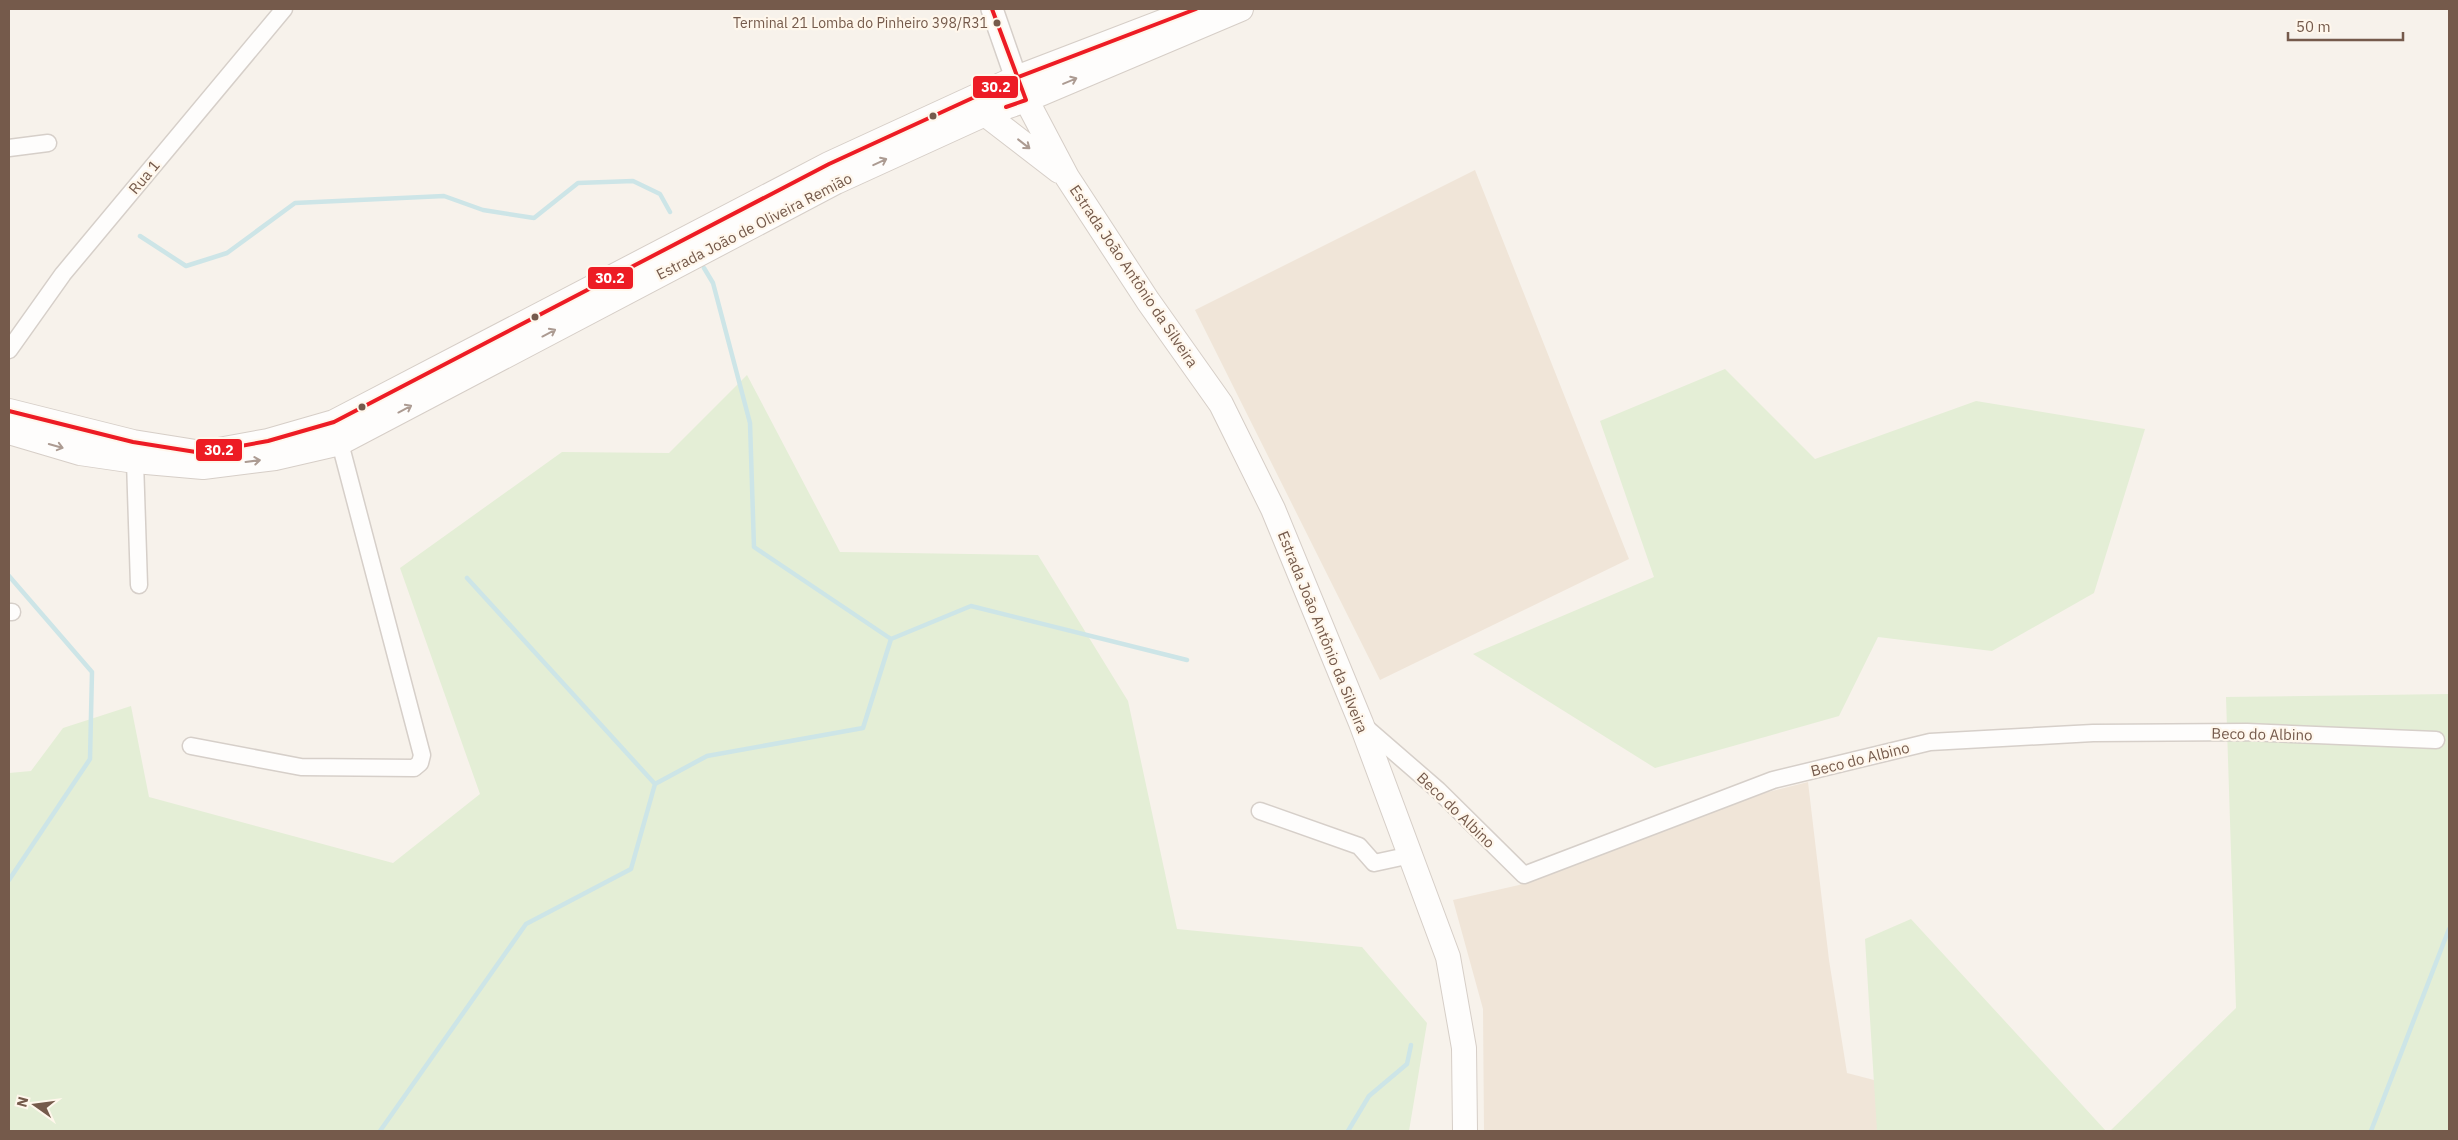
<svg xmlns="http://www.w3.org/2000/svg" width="2458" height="1140" viewBox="0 0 2458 1140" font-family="'IBM Plex Sans',sans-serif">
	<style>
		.residential { fill: #f0e5d8 }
		.green { fill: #e4eed6 }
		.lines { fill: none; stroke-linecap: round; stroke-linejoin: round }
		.stream { stroke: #cde5e7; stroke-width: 4.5 }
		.minor-casing { stroke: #d6cfc9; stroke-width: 19 }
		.tertiary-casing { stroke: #d6cfc9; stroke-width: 24 }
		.secondary-casing { stroke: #d6cec7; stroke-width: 26 }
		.minor { stroke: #fefdfc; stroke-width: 16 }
		.tertiary { stroke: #fefdfc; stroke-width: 21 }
		.secondary { stroke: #fefdfc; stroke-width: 24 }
		.bus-1-casing { stroke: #fff7ec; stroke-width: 8 }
		.bus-1 { stroke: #ed1c24; stroke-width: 4 }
		.oneway { stroke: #ac9b92 }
		.bus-dot { fill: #755a4b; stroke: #fff7ec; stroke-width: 2 }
		.labels { text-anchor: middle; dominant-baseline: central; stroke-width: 4.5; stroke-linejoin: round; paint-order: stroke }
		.bus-label { font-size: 14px; fill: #755a4b; stroke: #fff7ec; text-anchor: end }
		.street-label { font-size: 15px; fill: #755a4b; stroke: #fff7ec }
		.line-badge { stroke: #fff7ec; stroke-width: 2 }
		.badge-label { font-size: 14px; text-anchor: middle; font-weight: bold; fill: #fff }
	</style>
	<rect width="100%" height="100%" fill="#f7f2eb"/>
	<path class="residential" d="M1475,170L1629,559L1380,680L1195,310Z
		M1808,782L1829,960L1847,1073L1874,1080L1887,1131H1484L1483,1009L1453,900L1519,885L1760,794Z"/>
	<path class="green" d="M1725,369L1815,459L1976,401L2145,429L2094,593L1992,651L1878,637L1839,716L1655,768L1473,654L1654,577L1600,421Z
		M747,375L840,552L1038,555L1128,701L1177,929L1362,947L1427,1023L1409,1131H9V773L31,771L63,728L131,706L149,797L393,863L480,794L400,568L562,452L669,453Z
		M2449,694V1131H2110L2236,1008L2226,697Z
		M1911,919L2106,1131H1877L1865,939Z"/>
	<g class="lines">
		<path class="stream" d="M140,236L186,266L227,253L295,203L444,196L483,210L534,218L578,183L633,181L660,194L670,212
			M704,268L713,283L750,423L754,547L891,639
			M9,576L92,672L90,759L9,880
			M467,578L655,784
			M380,1131L526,924L631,869L655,784L707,756L863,728L891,639L971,606L1187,660
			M1348,1131L1369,1096L1407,1064L1411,1045
			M2371,1131L2449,929"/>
		<g class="minor-casing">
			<path id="minor" d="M9,148L48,143
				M9,350L63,274L284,9
				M135,461L139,585
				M9,612H12
				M1363,725L1438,790L1524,875L1773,780L1930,742L2093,733L2247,732L2436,740
				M191,746L301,767L414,768L420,763L422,755L340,443
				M1260,811L1359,846L1374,863L1411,855"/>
		</g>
		<g class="tertiary-casing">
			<path id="tertiary" d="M992,9L1016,78"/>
		</g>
		<g class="secondary-casing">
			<path id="secondary" d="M1019,86L1067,177L1148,301L1221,404L1273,509L1361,723L1448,957L1464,1048L1465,1131
				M985,114L1059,171
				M9,411L133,442L202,453L268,441L334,422L829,164L1016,78L1196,9
				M9,432L80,453L135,461L203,467L275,458L340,443L836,182L985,114L1026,100L1241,9"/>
		</g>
		<use href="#minor" class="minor"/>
		<use href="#tertiary" class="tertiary"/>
		<use href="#secondary" class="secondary"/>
		<g class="bus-1-casing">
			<path id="bus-1" d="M992,9L1026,100L1006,107
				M9,411L133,442L202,453L268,441L334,422L829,164L1016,78L1196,9"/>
		</g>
		<use href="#bus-1" class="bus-1"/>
	</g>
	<defs><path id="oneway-shaft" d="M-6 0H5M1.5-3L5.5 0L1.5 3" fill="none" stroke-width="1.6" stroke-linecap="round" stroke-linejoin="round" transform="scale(1.25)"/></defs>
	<g class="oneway">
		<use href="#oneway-shaft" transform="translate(1070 81) rotate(-23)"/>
		<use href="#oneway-shaft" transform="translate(1024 144) rotate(38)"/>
		<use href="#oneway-shaft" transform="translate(880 162) rotate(-25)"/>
		<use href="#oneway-shaft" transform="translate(549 333) rotate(-28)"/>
		<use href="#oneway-shaft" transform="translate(405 409) rotate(-28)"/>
		<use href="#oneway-shaft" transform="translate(56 446) rotate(16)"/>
		<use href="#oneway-shaft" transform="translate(253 461) rotate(-7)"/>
	</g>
	<g class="bus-dot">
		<circle cx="997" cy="23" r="4.5"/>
		<circle cx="933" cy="116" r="4.5"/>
		<circle cx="535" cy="317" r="4.5"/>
		<circle cx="362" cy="407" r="4.5"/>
	</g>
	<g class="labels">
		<g class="bus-label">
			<text x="988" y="23">Terminal 21 Lomba do Pinheiro 398/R31</text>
		</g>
		<g class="street-label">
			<text transform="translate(144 177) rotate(-50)">Rua 1</text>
			<text transform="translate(754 226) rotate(-27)">Estrada João de Oliveira Remião</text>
			<text transform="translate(1134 276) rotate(56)">Estrada João Antônio da Silveira</text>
			<text transform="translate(1323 632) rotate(68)">Estrada João Antônio da Silveira</text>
			<text transform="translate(2262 734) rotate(1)">Beco do Albino</text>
			<text transform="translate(1860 759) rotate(-14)">Beco do Albino</text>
			<text transform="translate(1456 810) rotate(44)">Beco do Albino</text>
		</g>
	</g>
	<g class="line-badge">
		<rect x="972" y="75" width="47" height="24" rx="5" fill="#ed1c24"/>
		<rect x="587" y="266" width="47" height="24" rx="5" fill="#ed1c24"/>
		<rect x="195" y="438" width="48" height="24" rx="5" fill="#ed1c24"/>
	</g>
	<g class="badge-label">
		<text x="996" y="92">30.2</text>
		<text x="610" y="283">30.2</text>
		<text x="219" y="455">30.2</text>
	</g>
	<rect width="2458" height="1140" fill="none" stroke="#755a4b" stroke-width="20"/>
	<g transform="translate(35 1105) rotate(284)" stroke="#fff7ec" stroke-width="4" paint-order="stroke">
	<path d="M0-4L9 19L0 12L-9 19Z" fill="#755a4b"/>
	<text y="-8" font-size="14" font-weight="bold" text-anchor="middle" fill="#755a4b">N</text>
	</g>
	<path d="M2288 32v8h115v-8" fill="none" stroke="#755a4b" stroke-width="2.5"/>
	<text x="2296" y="32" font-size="15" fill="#755a4b" stroke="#fff7ec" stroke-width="4" paint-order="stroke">50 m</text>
</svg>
